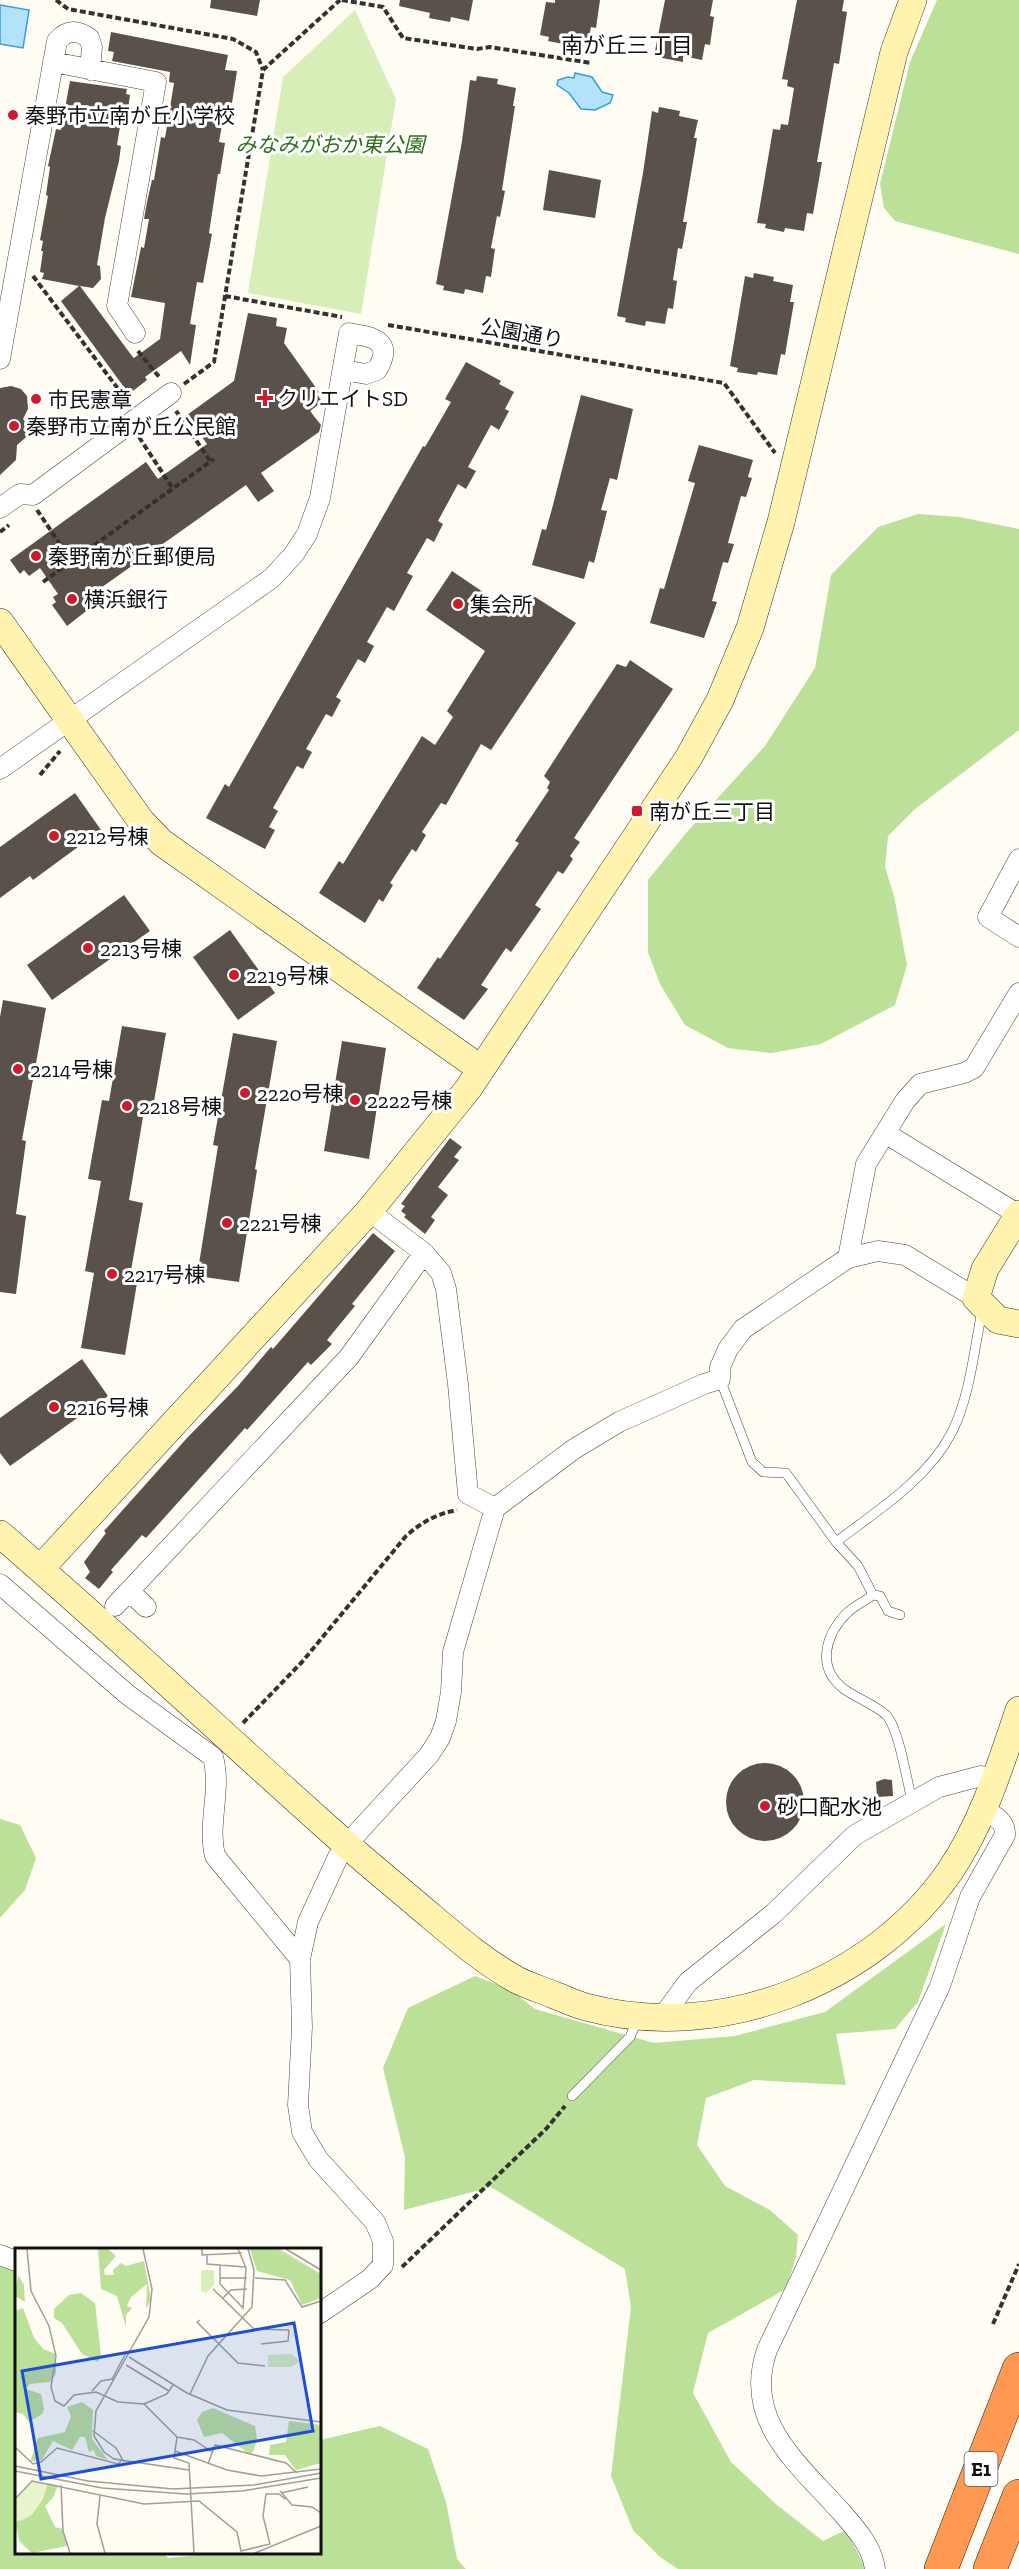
<svg xmlns="http://www.w3.org/2000/svg" width="1019" height="2569" viewBox="0 0 1019 2569" font-family="'Zilla Slab','Noto Sans JP',serif">
	<style>
		.green { fill: #d7eeb9 }
		.forest { fill: #bbe097 }
		.water { fill: #b3e3fb; stroke: #349ed9; stroke-width: 1.5 }
		.building { fill: #5a514b }
		.lines { fill: none; stroke-linecap: round; stroke-linejoin: round }
		.lane-casing { stroke: #434343; stroke-width: 10 }
		.street-casing { stroke: #434343; stroke-width: 21 }
		.secondary-casing { stroke: #323232; stroke-width: 28 }
		.highway-casing { stroke: #212121; stroke-width: 34 }
		.path { stroke: #323232; stroke-width: 4; stroke-dasharray: 6 3; stroke-linecap: butt }
		.lane { stroke: #fff; stroke-width: 9 }
		.street { stroke: #fff; stroke-width: 20 }
		.secondary { stroke: #fff3af; stroke-width: 27 }
		.highway { stroke: #ff9952; stroke-width: 33 }
		.poi-dot { fill: #ce1b2b; stroke: #fff; stroke-width: 2 }
		.labels { text-anchor: middle; dominant-baseline: central; stroke-width: 6; stroke-linejoin: round; paint-order: stroke }
		.shield { fill: #fff; stroke: #585858; stroke-width: 1.5 }
		.shield-label { font-size: 20px; font-weight: bold; fill: #101010 }
		.poi-label { font-size: 21px; fill: #101010; stroke: #fff; text-anchor: start }
		.park-label { font-size: 21px; font-style: italic; fill: #2f6f1a; stroke: #fff }
		.street-label { font-size: 21px; fill: #101010; stroke: #fff }
		.neighbourhood-label { font-size: 22px; fill: #101010; stroke: #fff }
		.inset-road { fill: none; stroke: #9f9e99; stroke-width: 1.5 }
		.view { fill: #1d4ed8; fill-opacity: 0.15; stroke: #1d4ed8; stroke-width: 3 }
		.inset-edge { fill: none; stroke: #101010; stroke-width: 3 }
	</style>
	<rect width="100%" height="100%" fill="#fffcf4"/>
	<path class="green" d="M355,10L396,99L361,314L248,293L283,77Z"/>
	<path class="forest" d="M937,0H1019V254L895,221L884,208L880,184L910,62Z
		M918,514L959,517L1019,529V730L915,809L888,836L885,867L894,896L907,965L895,1005L821,1044L771,1053L728,1048L685,1025L660,984L648,952V880L687,832L765,746L815,668L831,575L878,527Z
		M0,1819L20,1825L36,1858L25,1890L0,1918Z
		M946,1924L918,2002L895,2029L836,2034L846,2085L754,2080L706,2098L697,2145L725,2186L770,2210L798,2235L796,2257L786,2289L708,2333L693,2393L731,2462L777,2505L823,2541L846,2530L866,2569H678L660,2557L633,2530L611,2476L631,2307L625,2269L491,2187L404,2210L405,2157L383,2068L408,2008L475,1976L511,1990L535,2009L654,2043L735,2036L825,2012Z
		M0,2246L19,2249L16,2250V2552H163L168,2558L196,2555L197,2552H320V2440L380,2426L428,2449L446,2502L457,2559L466,2569H0Z"/>
	<path class="water" d="M0,5L29,10L23,48L0,44Z
		M575,73L592,77L602,92L613,95L610,103L595,110L581,109L569,93L557,85L558,80L568,77L574,78Z"/>
	<path class="building" d="M211,0H260L257,16L210,8Z
		M400,0H473L469,21L451,17L450,22L429,18L430,13L399,6Z
		M555,0H600L596,28L591,27L588,44L569,40L568,45L548,41L549,37L540,35L546,2L555,3Z
		M665,0H713L710,16L714,17L710,45L705,44L702,60L683,56V62L662,58L663,53L655,51Z
		M797,0H844L842,11L847,12L839,64L834,63L817,162H822L813,214L807,213L804,231L785,228L784,232L765,228L766,224L757,223L773,129L780,130L781,124L788,125L794,88L787,86L788,80L782,79Z
		M111,32L228,55L225,70L237,71L232,103L226,102L219,142L225,143L220,174H218L209,233L212,234L203,283L197,282L190,324L196,325L190,365L181,351L145,377L147,380L129,394L61,301L79,286L42,279L44,273L40,272L43,251H41L43,241L40,240L48,196L46,195L50,167L48,166L56,129L61,130L70,81L127,89L126,94L130,95L128,109L123,108L117,145L121,146L119,161L105,218L97,265L100,266L101,279L93,288L80,286L132,356L134,358L160,339L165,303L131,297L141,247L144,248L149,219H144L147,202L152,180H154L161,137L165,138L174,83L169,82L170,72L112,61L114,52L108,51Z
		M477,76L498,79L497,84L516,88L513,106H515L502,190L505,191L500,217L497,216L491,248L495,249L491,277L486,276L483,293L465,289L464,294L443,290L444,286L436,284L462,141L470,80L476,81Z
		M659,107L680,111L679,116L698,120L694,138H697L683,222H687L682,249L678,248L673,280L677,281L673,309L668,308L665,324L646,321L645,326L625,322L626,318L617,316L643,173L652,111L658,113Z
		M549,170L601,180L595,218L543,210Z
		M754,273L774,277L773,281L793,285L790,302H794L785,355L781,354L777,375L758,372L757,375L737,372L738,368L730,366L745,276L753,278Z
		M248,313L277,318L276,326L287,328L284,343L319,392L317,394L322,402L310,411L321,425L319,432L261,473L274,491L258,502L246,485L88,597L94,605L67,626L52,605L56,602L53,597L58,594L40,568L29,576L24,570L20,574L10,560L146,462L158,479L207,444L187,415L234,381Z
		M466,362L501,381L499,384L514,392L505,409L509,411L499,430L491,425L468,467L476,471L466,489L458,484L438,521L443,524L434,542L427,538L407,573L413,576L394,611L387,607L367,642L374,646L365,663L358,659L336,697L341,700L332,717L326,714L306,749L312,752L303,769L297,766L273,808L278,811L269,827L275,830L265,849L206,818L225,784L229,787L423,446L425,447L451,402L445,399Z
		M11,386L21,389L27,396L28,409L23,419L32,432L17,445L16,460L0,475V388Z
		M581,395L633,409L617,480L610,478L601,510L607,511L594,563L589,561L584,579L532,565L542,529L546,530L553,505Z
		M699,445L753,460L748,477L752,478L746,497L741,496L728,543L734,544L728,563L723,562L712,601L717,602L704,638L650,623L660,588L664,589L695,483L688,481Z
		M452,571L511,611L519,599L528,601L532,595L576,623L491,750L481,744L446,805L441,803L422,832L426,835L416,852L412,849L390,883L393,885L383,902L379,899L365,923L319,893L339,861L343,864L422,736L435,745L453,717L447,711L485,651L426,610Z
		M630,660L673,689L574,838L580,842L570,856L573,859L563,874L558,871L535,905L541,909L511,952L506,948L481,985L488,989L464,1020L417,988L438,957L440,959L519,843L515,841L549,790L547,788L550,782L544,776L571,734L617,664L626,667Z
		M75,793L101,830L33,880L30,876L0,898V847Z
		M124,895L150,931L52,1000L27,965Z
		M230,930L275,993L238,1020L193,957Z
		M3,1000L46,1008L22,1140L26,1141L16,1214L26,1216L16,1294L0,1292V1017Z
		M122,1026L166,1033L152,1113L144,1111L129,1200L143,1203L130,1276L138,1277L125,1355L81,1348L94,1273L85,1271L101,1181L88,1179L102,1100L109,1101Z
		M233,1033L277,1041L255,1169L257,1170L239,1282L197,1276L218,1146L213,1145Z
		M342,1041L386,1048L369,1159L324,1151Z
		M450,1138L462,1147L454,1157L459,1160L438,1187L448,1195L431,1217L435,1220L425,1234L404,1217L406,1215L401,1211L405,1206L401,1204Z
		M373,1233L395,1251L352,1304L355,1306L327,1340L332,1344L311,1365L308,1362L247,1430L245,1428L146,1538L142,1535L111,1570L113,1572L99,1589L85,1578L90,1572L84,1562L106,1533L104,1531L187,1438L238,1386L271,1347L273,1349Z
		M82,1359L108,1396L10,1466L0,1453V1418Z
		M726 1802a39 39 0 1 1 78 0a39 39 0 1 1-78 0Z
		M884,1779L892,1780L893,1796L877,1797L876,1782Z"/>
	<g class="lines">
		<g class="lane-casing">
			<path id="lane" d="M720,1379L752,1462L763,1472L786,1473L836,1542L858,1566L873,1595L880,1596L888,1611L900,1615
				M836,1542C877,1511 928,1479 952,1432C970,1396 974,1350 982,1311
				M873,1595C865,1601 854,1606 847,1613C825,1635 816,1668 844,1689C856,1698 878,1706 887,1716C899,1730 907,1781 912,1801
				M572,2096L630,2037L638,2019"/>
		</g>
		<g class="street-casing">
			<path id="street" d="M53,62L156,82L117,306L135,333
				M0,359L57,41C67,30 76,29 89,38L92,47L90,70
				M0,508L20,494L33,495L171,393
				M0,769L272,578L294,554L307,534L320,498L349,333C374,337 394,341 377,370L366,374L343,370
				M1019,859L988,917L1019,937
				M885,1133L1019,1215
				M369,1211L424,1253L441,1273L446,1289L458,1384L468,1494L495,1508
				M848,1258L866,1164L905,1101L920,1084L964,1073L974,1068L1019,993
				M0,1584L128,1695L213,1757C222,1790 207,1823 215,1856L300,1959
				M129,1591L146,1607
				M115,1606L349,1357L424,1253
				M663,2016L688,1982L773,1914L855,1835L939,1787L981,1776L995,1781
				M0,2255L16,2261
				M320,2313L370,2279L383,2265V2241L375,2222L318,2159L302,2132L298,2105L302,2027L300,1959L308,1922L338,1857L358,1832L429,1755L440,1738L446,1721L451,1692L453,1652L495,1508L574,1449L619,1422L704,1384L720,1379V1367L728,1349L743,1329L848,1258L878,1251L905,1255L976,1298
				M875,2569C872,2547 858,2531 843,2514C800,2465 742,2422 767,2350L940,1986L970,1897L1005,1835C1006,1821 995,1817 984,1809"/>
		</g>
		<g class="secondary-casing">
			<path id="secondary" d="M0,622L141,821L161,842L481,1069
				M1019,1214L985,1269L976,1298L998,1320L1019,1324
				M0,1534C109,1628 215,1727 322,1823C354,1852 387,1879 420,1907C451,1933 481,1960 517,1980C529,1986 542,1990 554,1995C565,1999 575,2004 586,2007C718,2043 873,1983 950,1871C983,1822 1000,1766 1019,1710
				M40,1569L369,1211L468,1089L689,757L720,700L750,628L781,522L894,52L913,0"/>
		</g>
		<g class="highway-casing">
			<path id="highway" d="M941,2569L1019,2369
				M990,2569L1019,2496"/>
		</g>
		<path class="path" d="M56,0L68,9L233,39L256,52L263,70
			M342,0L383,7L403,38L477,49L490,47L591,63
			M33,276L128,402
			M225,296L342,317
			M388,325L724,383L775,453
			M138,351L160,378
			M184,384L214,362L263,70L340,0
			M176,411L211,462
			M139,437L173,489
			M37,510L72,562
			M0,532L9,525
			M43,582L214,459
			M40,775L60,751
			M243,1723L302,1662L406,1536C422,1522 436,1514 457,1510
			M402,2267L546,2129L565,2106
			M993,2324L1019,2264"/>
		<use href="#lane" class="lane"/>
		<use href="#street" class="street"/>
		<use href="#secondary" class="secondary"/>
		<use href="#highway" class="highway"/>
	</g>
	<g class="poi-dot">
		<circle cx="13" cy="115" r="6"/>
		<path d="M262 389h6v6h6v6h-6v6h-6v-6h-6v-6h6z"/>
		<circle cx="36" cy="399" r="6"/>
		<circle cx="14" cy="426" r="6"/>
		<circle cx="36" cy="556" r="6"/>
		<circle cx="72" cy="599" r="6"/>
		<circle cx="458" cy="604" r="6"/>
		<rect x="631" y="805" width="12" height="12" rx="3"/>
		<circle cx="54" cy="836" r="6"/>
		<circle cx="88" cy="948" r="6"/>
		<circle cx="234" cy="975" r="6"/>
		<circle cx="18" cy="1069" r="6"/>
		<circle cx="245" cy="1093" r="6"/>
		<circle cx="355" cy="1100" r="6"/>
		<circle cx="127" cy="1106" r="6"/>
		<circle cx="227" cy="1223" r="6"/>
		<circle cx="112" cy="1274" r="6"/>
		<circle cx="54" cy="1407" r="6"/>
		<circle cx="765" cy="1806" r="6"/>
	</g>
	<g class="labels">
		<rect class="shield" x="964.5" y="2452" width="33" height="34" rx="4.5"/>
		<g class="shield-label">
			<text x="981" y="2469">E1</text>
		</g>
		<g class="poi-label">
			<text x="25" y="115">秦野市立南が丘小学校</text>
			<text x="277" y="398">クリエイトSD</text>
			<text x="48" y="399">市民憲章</text>
			<text x="26" y="426">秦野市立南が丘公民館</text>
			<text x="48" y="556">秦野南が丘郵便局</text>
			<text x="84" y="599">横浜銀行</text>
			<text x="470" y="604">集会所</text>
			<text x="649" y="811">南が丘三丁目</text>
			<text x="66" y="836">2212号棟</text>
			<text x="100" y="948">2213号棟</text>
			<text x="246" y="975">2219号棟</text>
			<text x="30" y="1069">2214号棟</text>
			<text x="257" y="1093">2220号棟</text>
			<text x="367" y="1100">2222号棟</text>
			<text x="139" y="1106">2218号棟</text>
			<text x="239" y="1223">2221号棟</text>
			<text x="124" y="1274">2217号棟</text>
			<text x="66" y="1407">2216号棟</text>
			<text x="777" y="1806">砂口配水池</text>
		</g>
		<g class="park-label">
			<text x="330" y="144">みなみがおか東公園</text>
		</g>
		<g class="street-label">
			<text transform="translate(522 333) rotate(10)">公園通り</text>
		</g>
		<g class="neighbourhood-label">
			<text x="627" y="45">南が丘三丁目</text>
		</g>
	</g>
	<g transform="translate(15 2248)">
		<rect width="306" height="306" fill="#fffcf4"/>
		<path d="M186,22H199V37L191,45L186,43ZM276,106L285,113L276,119H253V107Z" fill="#d7eeb9"/>
		<path d="M83,1H93L101,8L89,22L90,27H99L98,22L106,15L111,18L129,13L136,51L131,61L132,36L116,49L112,58L117,60L111,67V79L102,48L86,41ZM235,1H264L306,26V50L287,57L275,32L242,23ZM3,27L9,37L10,54L0,48ZM66,45L80,55L86,108L83,114L67,106L47,75L39,70V61L54,47ZM8,60L19,90L28,101L41,106V126L35,134L15,136L11,141L26,146L29,161L27,166L14,174L8,166L0,164V63ZM67,154L78,162L77,191L93,212L81,208L79,202L74,204L70,189H65L57,202L38,193L27,212L15,214L23,190L50,184L56,168L52,159ZM198,160L240,178L242,192L238,204L234,206L207,185L189,189L182,172L187,164ZM274,173L306,177V215L281,222L270,207H254L255,197L271,194ZM31,235L43,237L38,250L30,258L40,279L48,281L52,298L17,305L4,293L2,279L0,290V276Z" fill="#bbe097"/>
		<path d="M16,234L33,235L28,251L17,267L5,273L0,270V252Z" fill="#e8f4cb"/>
		<path class="inset-road" d="M12,1L16,43L34,78L41,108L36,139L40,153L49,158L59,147L81,144L103,154L129,156L162,189L160,203M128,1L137,41L134,69L81,163L79,188L89,204L99,211L174,222M187,1V7L227,5M271,1L306,22M192,7V16L231,19M205,16V36L228,60L231,20L223,1M205,30H232M240,30L270,32L287,59L306,53M198,41L239,81L274,82M208,50L216,42L232,41M185,72L182,74L223,115L250,118M246,96L273,93L274,82M114,109L172,145L212,162L306,174M111,117L154,143M97,131L112,103M77,143L86,133L98,131M175,146L193,108L237,59L239,22L233,1M129,156L152,146L158,137M78,183L101,200L109,214M162,189L179,192L197,204M0,199L18,216L26,214L42,200L103,216L106,213M193,216L200,197L271,215L282,225M0,218L73,233L158,241L239,237L306,225M0,223L87,240L171,246L227,243L306,230M46,237L48,283L55,305M265,243L277,257L297,259L306,265M266,245L293,239M85,248L82,276L90,305M0,251L17,233L129,256L184,253L222,284L226,303L255,296L248,268L251,246H264L270,251M179,305L174,215L159,210L160,203L212,222L246,228L306,221M240,305L306,278"/>
		<path class="view" d="M279,75L298,183L26,231L7,123Z"/>
		<rect width="306" height="306" class="inset-edge"/>
	</g>
</svg>
